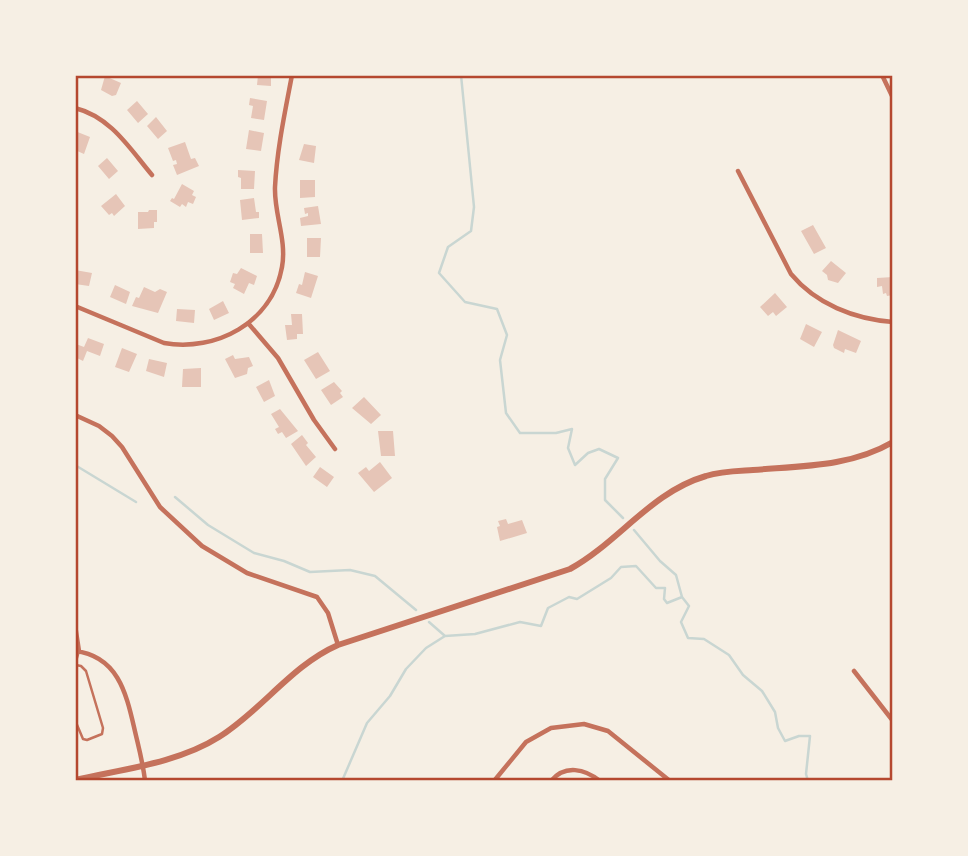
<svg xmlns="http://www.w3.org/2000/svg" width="968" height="856" viewBox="0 0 968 856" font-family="'Noto Sans',sans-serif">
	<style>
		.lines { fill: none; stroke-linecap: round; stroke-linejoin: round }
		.stream { stroke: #c9d6d2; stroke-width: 2.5 }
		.building { fill: #e6c5b7 }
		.service { stroke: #c5725c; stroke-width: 2.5 }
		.minor { stroke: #c5725c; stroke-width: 4.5 }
		.tertiary { stroke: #c5725c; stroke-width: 6 }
		.neatline { fill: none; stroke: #b5482f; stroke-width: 2.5 }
	</style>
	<rect width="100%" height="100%" fill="#f6efe4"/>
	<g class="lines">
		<path class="stream" d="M461,75L474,207L471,231L448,247L439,273L465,302L497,309L507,335L500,360L506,413L520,433H556L572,429L568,448L575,465L588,453L599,449L618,458L605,479V500L623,518
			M75,465L136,502
			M175,497L208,525L254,553L284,561L310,572L350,570L375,576L416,610
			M634,530L660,561L676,575L682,597L689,606L681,622L688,638L704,639L729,655L743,675L762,691L775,712L778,728L785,741L799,736H810L806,774L808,781
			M429,622L445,636
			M342,781L367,723L390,696L406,669L426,648L445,636L475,634L520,622L541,626L548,608L569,597L577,599L611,578L621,567L636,566L656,588H665L664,599L667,603L682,597"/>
	</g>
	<path class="building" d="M258,75H271V86L257,85Z
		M105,76L121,83L116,95L112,96L101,90Z
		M250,98L267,101L264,120L251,118L253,106L249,105Z
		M137,101L148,114L138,123L127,110Z
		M156,117L167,131L158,139L147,126Z
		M249,130L264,133L261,151L246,149Z
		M75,131L90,137L84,154L75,150Z
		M185,142L191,159L195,158L199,166L177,175L173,165L177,164L176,160L173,161L168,148Z
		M304,144L316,146L314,163L299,160Z
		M107,158L118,171L109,179L98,166Z
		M238,170L255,171L254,189H241V178L238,177Z
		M300,180H315V197L300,198Z
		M182,184L194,191L192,195L196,197L193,204L188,202L186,207L182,204L180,207L170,201L172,198L174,199Z
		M116,194L125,206L114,216L112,213L109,215L101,206Z
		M254,198L256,212H259V218L242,220L240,200Z
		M318,206L321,224L301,226L300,218L308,216V213L305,214L304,208Z
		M149,210H157V222H154V228L138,229V212H148Z
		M813,225L826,248L814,254L801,231Z
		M250,234H262L263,253H250Z
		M307,238H321L320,257H307Z
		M831,261L846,273L838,283L828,280L827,275L822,271Z
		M241,268L257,276L254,285L249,283L244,294L233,288L235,284L230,282L233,273L237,274Z
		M75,270L92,273L89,286L75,284Z
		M305,272L318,276L311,298L296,293L299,284L302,285Z
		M893,277V295L887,296L886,293L883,294L882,286L877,287V278Z
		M115,285L130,292L126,304L110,297Z
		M144,287L155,292L160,289L167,292L158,313L132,306L136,297L139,298Z
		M775,293L787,307L776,316L773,312L768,316L760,307Z
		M223,301L229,313L214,320L209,309Z
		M177,309L195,310L194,323L176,321Z
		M291,314H302L303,334H297V339L287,340L285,325H292Z
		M806,324L822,332L814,347L800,339Z
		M838,330L861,341L856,353L845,349L844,353L834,348L833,345Z
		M88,338L104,344L100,356L87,351L83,361L75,357L76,344L84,347Z
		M122,348L137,354L129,372L115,367Z
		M318,352L330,371L316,379L304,360Z
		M233,355L235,359L249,357L253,366L248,368L247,374L235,378L225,359Z
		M149,359L167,363L164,377L146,371Z
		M201,368V387H182L183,369Z
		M269,380L275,396L264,402L256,387Z
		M334,382L342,391L340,393L343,397L331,405L321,390Z
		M364,397L381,415L371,424L352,408Z
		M280,409L298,431L286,438L282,432L278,434L275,429L279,427L271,414Z
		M378,431H393L395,456H381Z
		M302,435L308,443L306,445L316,457L306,466L291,444Z
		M380,462L392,478L374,492L358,473L366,467L369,471Z
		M320,467L334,477L327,487L313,477Z
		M506,519L508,524L522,520L527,533L500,541L497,527L500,526L498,521Z"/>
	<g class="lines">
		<path class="service" d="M75,665L79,651
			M75,720L83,739L87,740L102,734L103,728L86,671L81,666L76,665"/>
		<path class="minor" d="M882,75L893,98
			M75,108C111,117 130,149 152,175
			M738,171L791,274C816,304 854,319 893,322
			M75,306L164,343C216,352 272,323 282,267C287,240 274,214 275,187C277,149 285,112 292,75
			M248,323L278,358L314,420L335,449
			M75,415L99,426L112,436L122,447L160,507L202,546L247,573L317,597L328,613L338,645
			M75,625L79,651
			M75,651C117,656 126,692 134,727C138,745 143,762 145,781
			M854,671L893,721
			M494,781L526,742L551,728L584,724L608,731L670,781
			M551,781C565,764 585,769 600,781"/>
		<path class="tertiary" d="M75,780C123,769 178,763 219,737C262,710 292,665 338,645L570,569C619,542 651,492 706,476C721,471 737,471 753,470C802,466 850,467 893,442"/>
	</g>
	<rect width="968" height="856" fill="none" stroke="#f6efe4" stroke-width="154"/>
	<rect x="77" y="77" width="814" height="702" class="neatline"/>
</svg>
